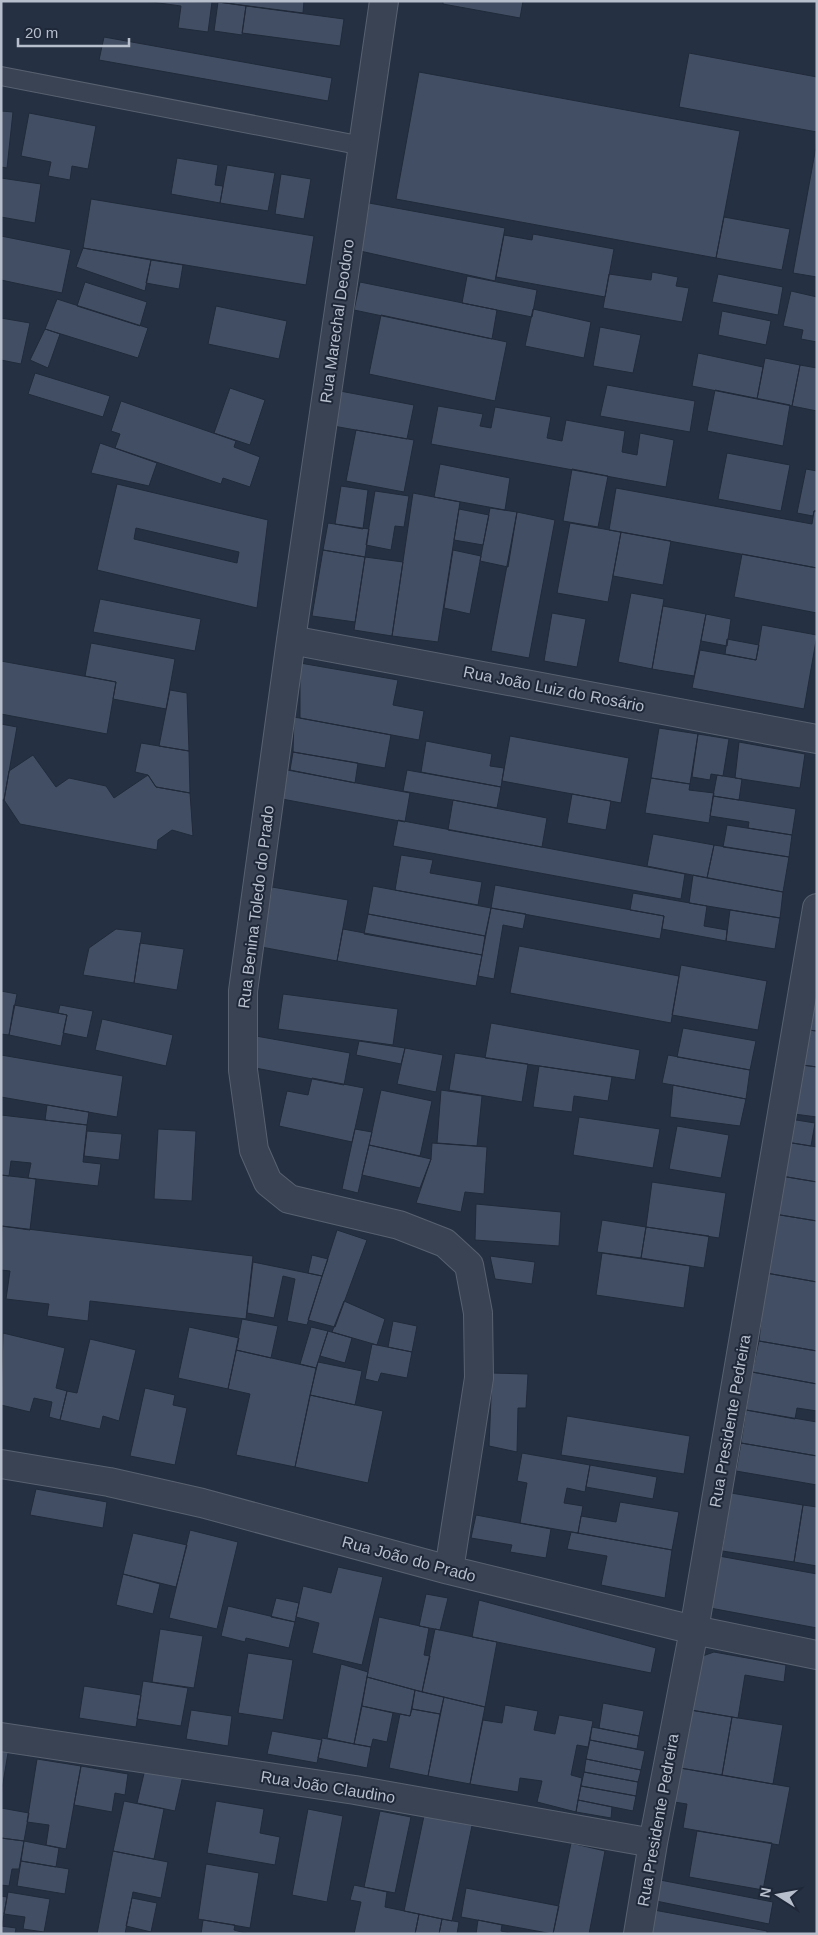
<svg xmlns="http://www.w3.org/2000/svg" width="818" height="1935" viewBox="0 0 818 1935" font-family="Arial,sans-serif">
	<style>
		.building { fill: #424e63; stroke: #202a3a; fill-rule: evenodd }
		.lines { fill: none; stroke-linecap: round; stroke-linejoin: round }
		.service-casing { stroke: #586170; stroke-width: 20 }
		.minor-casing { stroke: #586170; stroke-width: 30 }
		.service { stroke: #3a4353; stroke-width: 18 }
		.minor { stroke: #3a4353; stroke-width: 28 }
		.labels { text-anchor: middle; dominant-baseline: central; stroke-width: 4; stroke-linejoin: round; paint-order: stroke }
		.street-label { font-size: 16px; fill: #b7becc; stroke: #1e2838 }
	</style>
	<rect width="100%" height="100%" fill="#253143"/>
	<path class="building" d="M144,1L212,2L208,32L178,28L181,6Z
		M210,1H304L303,13Z
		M443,1H523L520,18L443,4Z
		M218,2L246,6L242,35L214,31Z
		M246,6L344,19L340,46L242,33Z
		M104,37L332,78L328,101L99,60Z
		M689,53L817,77V132L679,107Z
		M419,72L740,131L716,258L396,199Z
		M1,111L13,112L7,168L1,167Z
		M29,113L96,126L88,169L72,166L70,180L48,176L51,162L21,156Z
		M817,141V277L793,273Z
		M177,158L218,165L215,185L223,186L220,203L171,194Z
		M227,165L275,173L268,211L220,203Z
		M281,174L311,179L304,219L275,214Z
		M1,178L41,184L35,223L1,217Z
		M91,199L314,236L306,285L83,248Z
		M369,203L505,228L495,281L360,251Z
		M724,217L790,229L782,270L716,258Z
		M533,234L614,249L605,297L496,277L504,235L532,240Z
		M1,236L71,250L62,293L1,280Z
		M83,248L151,260L145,291L76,267Z
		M151,260L183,265L179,289L146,283Z
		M652,272L678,277L676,286L689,288L682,322L603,308L609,274L651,280Z
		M718,274L783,287L778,315L712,302Z
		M467,276L537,290L532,317L462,303Z
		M85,282L147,302L140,326L77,306Z
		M360,282L497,310L492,339L354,310Z
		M791,291L817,297V342L801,339L803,330L783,326Z
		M57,299L148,328L138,358L45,329Z
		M216,306L287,321L279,359L208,344Z
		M533,309L591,322L584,358L525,346Z
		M722,311L771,321L766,345L718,335Z
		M381,315L507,342L495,401L369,374Z
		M1,318L30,323L21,364L1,360Z
		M600,327L641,335L633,373L593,366Z
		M45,329L60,334L48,368L30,360Z
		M698,353L763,367L757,399L692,386Z
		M765,358L800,365L792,406L757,399Z
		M800,365L817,368V411L792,406Z
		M35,373L110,396L103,417L28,394Z
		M607,385L695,401L690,432L600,416Z
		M230,388L265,400L250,445L214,433Z
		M715,390L790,405L783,446L707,431Z
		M340,391L414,405L407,439L333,426Z
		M121,401L236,441L234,447L260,457L250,487L223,478L221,484L115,448L120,434L111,431Z
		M438,406L483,414L480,426L491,428L495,407L551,417L547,438L562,441L566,420L625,431L622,452L637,455L640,433L674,440L666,487L431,444Z
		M356,430L414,440L404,492L346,481Z
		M100,443L157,463L149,486L91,473Z
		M727,453L790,465L781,511L718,499Z
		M440,464L510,478L505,510L434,497Z
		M572,469L608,476L598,527L563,521Z
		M806,469L817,471V511H814L813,516L797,513Z
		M117,484L268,520L257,608L97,570ZM136,528L239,552L237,563L134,539Z
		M341,486L368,490L363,529L335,524Z
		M616,488L812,524L814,511H817V568L609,530Z
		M375,491L409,496L404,527L395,526L391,550L366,545Z
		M413,493L460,502L438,642L392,636Z
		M490,508L517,512L508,567L480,561Z
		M459,509L489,515L483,545L454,540Z
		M517,512L555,520L529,658L491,651Z
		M328,523L369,529L365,557L323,550Z
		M570,523L621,532L608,602L557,593Z
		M621,532L671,541L663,585L613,576Z
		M323,550L365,557L355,622L312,616Z
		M453,550L481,556L470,614L444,608Z
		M742,554L817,568V613L734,597Z
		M365,557L403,562L392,636L354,630Z
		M631,593L664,599L652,669L618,662Z
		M100,599L201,619L195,651L93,632Z
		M663,606L706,614L694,676L652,669Z
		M552,613L586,619L577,667L544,661Z
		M706,614L731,619L727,646L701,641Z
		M762,625L817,635L804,709L692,688L700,650L756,660Z
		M727,639L759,645L756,660L725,654Z
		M91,643L175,659L166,709L113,699L116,682L85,676Z
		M1,661L116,682L107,734L1,714Z
		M300,663L398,680L393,705L424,711L419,740L300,718Z
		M170,690L187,693L189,751L159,746Z
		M294,717L391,735L385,768L293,752Z
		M1,724L17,727L4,800H1Z
		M659,728L698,734L690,784L651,778Z
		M698,734L729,739L723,776L711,774L710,780L692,777Z
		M510,736L629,758L621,803L502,781Z
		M426,741L492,754L490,766L504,768L501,787L421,772Z
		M739,742L805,754L800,788L735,778Z
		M141,743L189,751L190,793L156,787L148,775L135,772Z
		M293,752L358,763L355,783L290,770Z
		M33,755L56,787L69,778L106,786L114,798L148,775L156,787L190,793L193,836L172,830L158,840L157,850L20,824L4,800L9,771Z
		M282,769L410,793L405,822L282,799Z
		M407,770L501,787L497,808L403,791Z
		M717,775L742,779L739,800L713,796Z
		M651,778L690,784L689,790L714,793L709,823L645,813Z
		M572,794L611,801L606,830L567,823Z
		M713,796L796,809L792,835L748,828L749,822L710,816Z
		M453,800L547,818L542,847L448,830Z
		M398,820L685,874L681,899L393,846Z
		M727,825L792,835L789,857L723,847Z
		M653,834L714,845L707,878L647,866Z
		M714,845L789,857L783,892L707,878Z
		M401,855L433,860L430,873L482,882L478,905L395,890Z
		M693,875L783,892L780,918L689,903Z
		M495,885L664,916L660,939L491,908Z
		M373,886L491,908L485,936L368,914Z
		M272,887L348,900L337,961L261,947Z
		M633,893L707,906L704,926L727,930L726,941L662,929L664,916L630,910Z
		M491,908L526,914L523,929L503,925L494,979L478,976Z
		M730,910L780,918L775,949L726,941Z
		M368,914L485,936L482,955L364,934Z
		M116,929L142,932L134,983L83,975L89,948Z
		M343,929L482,955L476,986L337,961Z
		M140,943L184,949L177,990L134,983Z
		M519,946L679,976L671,1023L510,993Z
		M681,965L767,981L758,1030L672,1015Z
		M1,991L17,994L9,1035L1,1034Z
		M814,992H817V1031L808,1030Z
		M283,994L398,1009L393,1045L278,1029Z
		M14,1005L67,1015L61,1046L9,1035Z
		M60,1005L93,1011L87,1038L63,1033L67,1015L58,1013Z
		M102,1019L173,1035L166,1066L95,1050Z
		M491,1023L640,1050L635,1080L485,1058Z
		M683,1028L756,1041L750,1070L677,1057Z
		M808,1030L817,1031V1067L802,1065Z
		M256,1036L350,1053L344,1085L250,1067Z
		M359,1041L405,1048L401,1064L356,1055Z
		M405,1048L443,1055L436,1092L397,1084Z
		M455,1053L528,1064L522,1102L449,1090Z
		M1,1055L123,1076L117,1117L1,1097Z
		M668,1055L750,1070L746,1099L662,1083Z
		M802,1065L817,1067V1117L794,1114Z
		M539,1066L612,1077L608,1101L574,1096L572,1112L533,1107Z
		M312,1078L364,1088L352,1142L279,1126L287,1091L308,1095Z
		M673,1085L746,1099L740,1126L670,1117Z
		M381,1090L432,1101L420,1156L369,1145Z
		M441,1090L482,1096L477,1146L437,1143Z
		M47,1105L89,1112L87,1125L45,1120Z
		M1,1115L87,1125L83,1162L101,1164L98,1186L28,1178L31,1163L11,1161L9,1176L1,1175Z
		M579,1117L660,1129L653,1168L573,1155Z
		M790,1119L815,1123L811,1146L786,1142Z
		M677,1126L729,1135L721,1178L669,1169Z
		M158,1129L196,1131L192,1201L154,1199Z
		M355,1129L372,1132L358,1193L342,1189Z
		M87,1131L122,1134L119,1160L84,1156Z
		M786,1142L817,1147V1182L781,1176Z
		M432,1143L487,1147L484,1194L465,1192L461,1212L416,1203L431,1159Z
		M369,1145L431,1159L420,1188L362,1175Z
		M1,1175L36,1179L30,1230L1,1226Z
		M781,1176L817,1182V1221L774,1214Z
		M652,1182L726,1193L719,1238L646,1227Z
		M476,1204L561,1212L559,1246L475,1240Z
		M774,1214L817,1221V1282L766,1273Z
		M602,1220L646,1227L641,1258L597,1252Z
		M2,1226L253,1256L246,1319L90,1301L88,1321L47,1316L49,1304L6,1299L10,1271L1,1270Z
		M646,1227L709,1236L704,1268L641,1258Z
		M337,1230L367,1240L335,1327L308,1320Z
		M602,1253L690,1266L684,1308L596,1295Z
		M312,1255L328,1259L322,1276L308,1273Z
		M490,1256L535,1262L532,1284L495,1279Z
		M253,1262L322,1276L307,1325L287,1321L295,1279L283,1276L274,1318L247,1313Z
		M766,1273L817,1282V1351L759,1341Z
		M344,1301L385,1319L377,1345L332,1332Z
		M242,1319L278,1326L271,1358L236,1350Z
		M393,1321L417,1326L412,1352L388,1347Z
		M189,1327L239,1338L228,1389L178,1378Z
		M311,1327L328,1331L316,1368L300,1364Z
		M328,1331L352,1338L345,1363L320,1356Z
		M3,1333L65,1348L56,1388L67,1391L60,1420L49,1417L52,1402L34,1398L30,1412L1,1405Z
		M90,1339L136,1350L119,1421L103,1416L100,1429L60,1420L67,1391L77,1393Z
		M759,1341L817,1351V1384L752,1372Z
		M372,1344L412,1352L407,1378L381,1373L378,1382L365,1379Z
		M236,1350L316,1368L295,1467L236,1455L250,1394L228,1389Z
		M318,1362L362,1371L355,1405L310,1395Z
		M752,1372L817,1384V1411L797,1408L795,1419L746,1410Z
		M492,1373L528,1374L526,1408H518L517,1452L489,1446Z
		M145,1388L175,1395L173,1405L187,1408L175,1465L130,1456Z
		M310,1395L383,1411L368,1483L295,1467Z
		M746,1410L817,1422V1456L741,1443Z
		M567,1416L690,1436L684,1474L561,1455Z
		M741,1443L817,1456V1485L736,1471Z
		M522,1453L590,1465L585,1492L567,1488L564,1503L583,1506L578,1533L520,1523L527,1483L517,1481Z
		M590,1465L657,1477L653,1499L586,1487Z
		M36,1489L107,1502L103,1528L30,1515Z
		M731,1493L803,1505L794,1562L722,1551Z
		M620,1502L679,1512L672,1550L578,1533L581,1516L616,1522Z
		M803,1505L817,1507V1566L794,1562Z
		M476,1515L551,1529L546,1558L510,1552L512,1545L471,1538Z
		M190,1530L238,1542L217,1629L169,1618Z
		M571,1532L672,1550L665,1598L601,1585L607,1556L567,1549Z
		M133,1533L187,1545L176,1587L123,1574Z
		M719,1556L817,1574V1628L710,1608Z
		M338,1567L383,1577L362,1665L312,1653L319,1623L296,1617L303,1586L331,1593Z
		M123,1574L160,1584L153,1614L116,1605Z
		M426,1594L448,1598L440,1630L419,1626Z
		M276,1598L299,1603L295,1622L271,1617Z
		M479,1600L656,1648L651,1673L472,1637Z
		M228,1606L295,1622L289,1648L246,1638L245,1642L221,1636Z
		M379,1617L429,1628L424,1655L430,1656L422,1692L367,1677Z
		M160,1629L203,1636L194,1688L152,1682Z
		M435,1629L497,1642L485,1707L422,1692Z
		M714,1652L786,1665L784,1682L745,1675L738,1718L685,1709L694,1659Z
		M248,1653L293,1660L283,1720L238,1713Z
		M341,1664L368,1672L354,1744L327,1738Z
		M367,1677L415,1690L410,1716L362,1706Z
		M143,1681L188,1688L181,1726L137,1719Z
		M84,1686L141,1695L136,1727L79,1718Z
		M415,1690L444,1697L440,1714L412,1709Z
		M444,1697L485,1707L470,1784L428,1776Z
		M603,1703L644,1711L639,1736L599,1728Z
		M505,1705L538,1711L534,1730L555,1734L559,1715L593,1721L588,1747L577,1745L571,1775L582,1778L576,1812L537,1802L542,1781L520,1778L518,1792L470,1784L483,1720L502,1723Z
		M362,1706L393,1713L387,1742L373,1739L371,1747L354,1744Z
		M412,1709L440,1714L428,1776L389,1768L400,1714L410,1716Z
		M191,1710L232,1716L228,1746L186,1739Z
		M690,1710L732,1717L722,1775L680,1768Z
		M732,1717L783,1725L773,1784L722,1775Z
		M592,1727L639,1736L637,1749L590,1740Z
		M272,1731L322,1740L317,1763L267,1754Z
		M322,1738L371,1747L367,1768L318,1758Z
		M1,1740L10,1741L1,1795Z
		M590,1740L645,1751L641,1770L586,1759Z
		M37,1759L81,1766L66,1849L46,1845L49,1825L27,1822Z
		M586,1759L641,1770L638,1782L584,1772Z
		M146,1765L184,1771L175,1811L137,1803Z
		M81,1766L128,1774L125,1795L115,1793L112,1812L74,1805Z
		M680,1768L790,1787L779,1845L683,1828L687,1804L674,1802Z
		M584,1772L638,1782L636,1796L581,1786Z
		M581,1786L636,1796L633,1811L578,1800Z
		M578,1800L612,1807L611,1818L576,1812Z
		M124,1801L164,1809L154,1859L113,1851Z
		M216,1801L264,1809L260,1833L280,1837L275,1865L207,1853Z
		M1,1808L29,1813L24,1841L1,1838Z
		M308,1809L343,1816L327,1902L292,1895Z
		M380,1811L411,1817L395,1893L364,1887Z
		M425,1811L473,1821L452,1921L404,1911Z
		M697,1831L772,1843L763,1890L689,1877Z
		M1,1838L24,1841L19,1869H12L9,1886L1,1885Z
		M24,1841L59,1848L56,1867L21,1861Z
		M571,1843L605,1851L589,1934H553Z
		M113,1851L168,1862L161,1898L133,1892L125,1934H97Z
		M21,1861L69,1869L65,1894L17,1886Z
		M206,1864L259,1873L250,1928L198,1919Z
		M655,1879L773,1902L769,1924L651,1900Z
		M354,1885L387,1892L385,1907L419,1914L415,1934H354L361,1902L350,1900Z
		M466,1888L559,1906L553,1934L461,1917Z
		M8,1892L50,1899L44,1932L23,1929L25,1917L4,1914Z
		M1,1896L7,1897L2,1926H1Z
		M132,1898L157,1903L151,1932L126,1926Z
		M654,1910L767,1931V1934H649Z
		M419,1914L442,1919L439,1934H415Z
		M442,1919L459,1922L457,1934H439Z
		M203,1920L235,1925L234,1930L249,1934H201Z
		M478,1920L502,1925L501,1931L514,1934H476Z
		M1,1926L16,1928L15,1934H1Z"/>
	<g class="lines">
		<g class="service-casing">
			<path id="service" d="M1,76L363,146"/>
		</g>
		<g class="minor-casing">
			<path id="minor" d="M384,1L291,640L243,991V1070L254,1150L268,1182L289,1199L399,1225L445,1243L469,1265L478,1313L479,1378L449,1570
				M291,640L817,739
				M1,1464L109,1482L202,1503L449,1570L694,1630L817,1655
				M1,1737L355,1790L653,1843
				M638,1934L653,1843L694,1630L817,908"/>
		</g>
		<use href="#service" class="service"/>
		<use href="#minor" class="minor"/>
	</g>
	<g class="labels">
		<g class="street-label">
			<text transform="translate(337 321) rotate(-82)">Rua Marechal Deodoro</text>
			<text transform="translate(554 689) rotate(11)">Rua João Luiz do Rosário</text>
			<text transform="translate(256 907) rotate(-83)">Rua Benina Toledo do Prado</text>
			<text transform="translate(730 1421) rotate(-80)">Rua Presidente Pedreira</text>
			<text transform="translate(409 1559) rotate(15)">Rua João do Prado</text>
			<text transform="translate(328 1787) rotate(9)">Rua João Claudino</text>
			<text transform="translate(658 1820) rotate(-80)">Rua Presidente Pedreira</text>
		</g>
	</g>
	<rect width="818" height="1935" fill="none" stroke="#b7becc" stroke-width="5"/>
	<g transform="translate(778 1895) rotate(281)" stroke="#1e2838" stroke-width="4" paint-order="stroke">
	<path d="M0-4L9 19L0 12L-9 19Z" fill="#b7becc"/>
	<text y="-8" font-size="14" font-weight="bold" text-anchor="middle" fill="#b7becc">N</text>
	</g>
	<path d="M18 38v8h111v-8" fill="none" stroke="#b7becc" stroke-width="2.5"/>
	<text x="25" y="38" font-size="15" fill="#b7becc" stroke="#1e2838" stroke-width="4" paint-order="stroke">20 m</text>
</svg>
